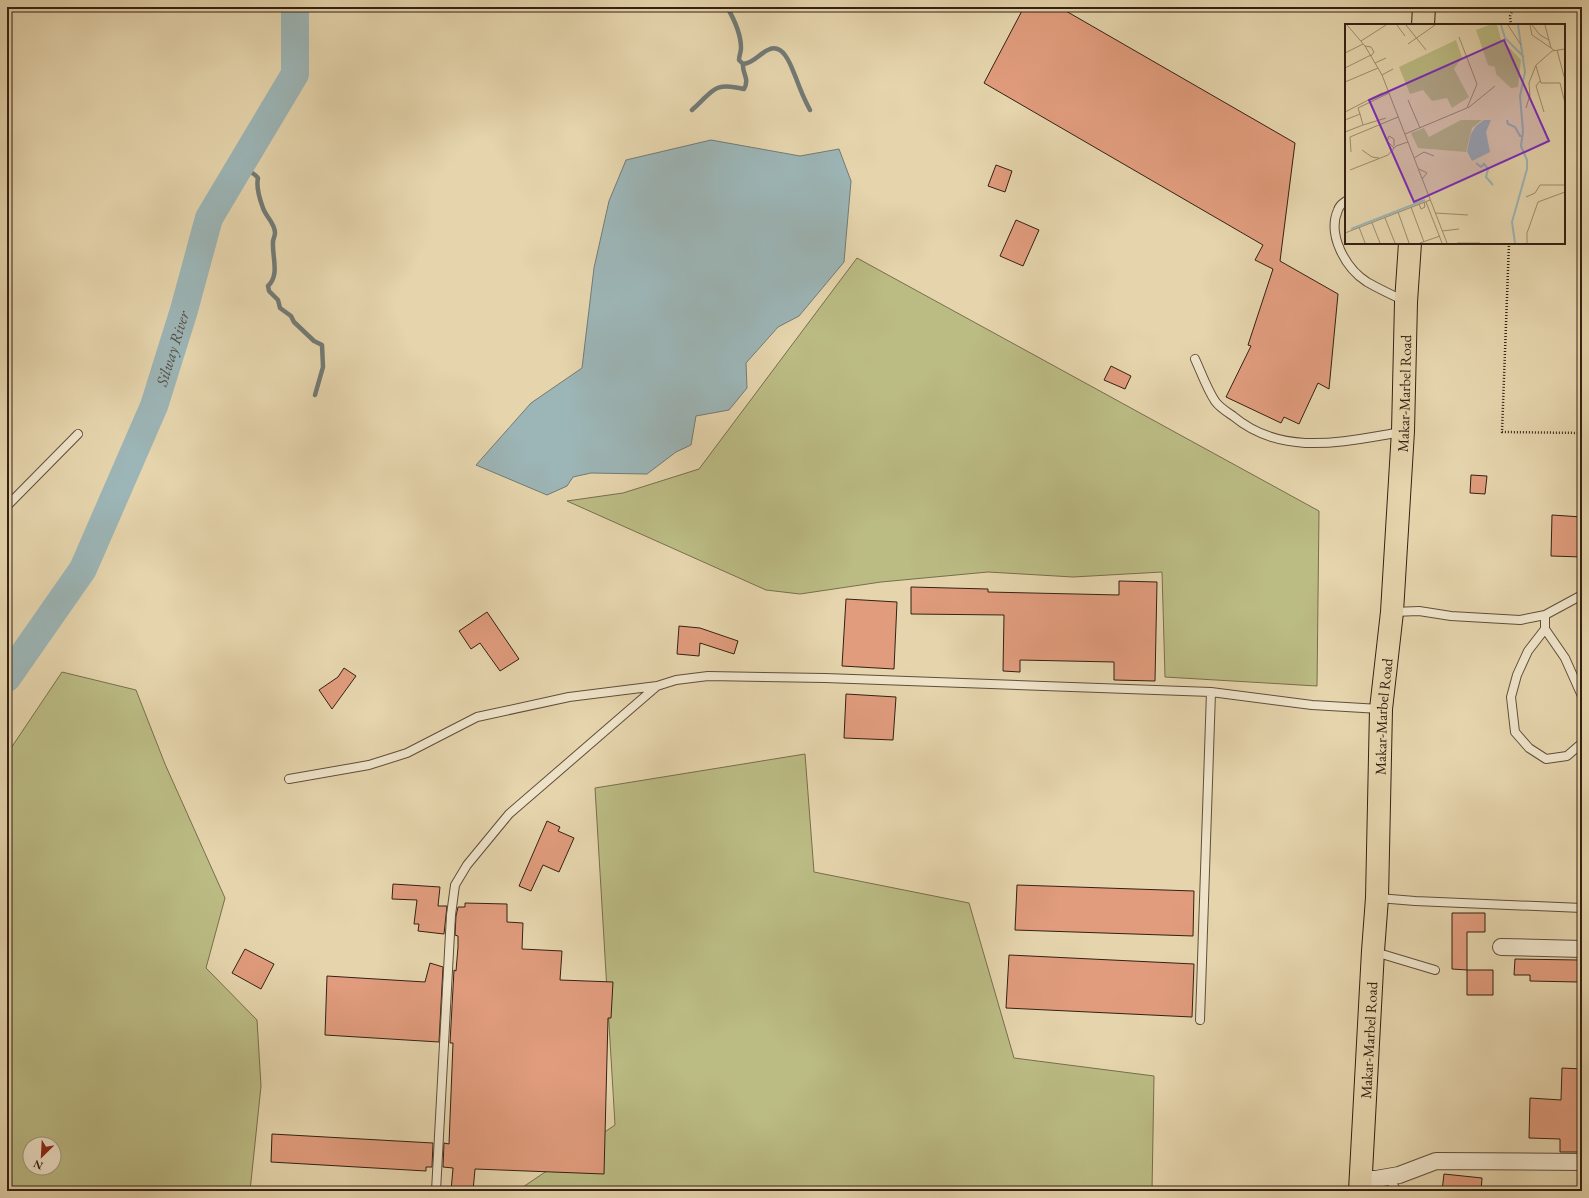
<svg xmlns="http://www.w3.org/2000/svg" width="1589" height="1198" viewBox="0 0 1589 1198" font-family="'EB Garamond',serif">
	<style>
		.green { fill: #bbbb84; stroke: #786e4c; fill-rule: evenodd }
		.water { fill: #9cb5b6; stroke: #727a75 }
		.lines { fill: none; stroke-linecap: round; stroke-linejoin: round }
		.stream { stroke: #727a75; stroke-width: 4.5 }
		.river { stroke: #9cb5b6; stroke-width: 28 }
		.building { fill: #e09c7d; stroke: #342113 }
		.service-casing { stroke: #604e39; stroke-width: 10 }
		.minor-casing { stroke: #604e39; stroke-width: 18 }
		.primary-casing { stroke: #342113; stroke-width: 24 }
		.path { stroke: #342113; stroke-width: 2.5; stroke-dasharray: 1 2; stroke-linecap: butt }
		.service { stroke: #eee3c9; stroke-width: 8 }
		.minor { stroke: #eee3c9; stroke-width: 16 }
		.primary { stroke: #e5d4ac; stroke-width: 22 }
		.labels { text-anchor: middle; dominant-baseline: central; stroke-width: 3; stroke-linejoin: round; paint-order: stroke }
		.street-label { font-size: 15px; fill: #342113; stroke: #eee3c9 }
		.water-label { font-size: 16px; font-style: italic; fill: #534d44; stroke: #eee3c9 }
		.inset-river { fill: none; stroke: #9cb5b6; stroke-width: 2 }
		.inset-road { fill: none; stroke: #9e8c6f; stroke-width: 1 }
		.view { fill: #7b2cbf; fill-opacity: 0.15; stroke: #7b2cbf; stroke-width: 2 }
		.inset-edge { fill: none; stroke: #342113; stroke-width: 2 }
	</style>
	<rect width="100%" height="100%" fill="#e5d4ac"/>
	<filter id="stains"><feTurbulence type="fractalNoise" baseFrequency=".005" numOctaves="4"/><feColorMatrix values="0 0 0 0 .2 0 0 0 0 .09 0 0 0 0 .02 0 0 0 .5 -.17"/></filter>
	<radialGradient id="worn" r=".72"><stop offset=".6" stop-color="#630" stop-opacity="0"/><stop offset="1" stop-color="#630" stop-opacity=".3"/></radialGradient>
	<path class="green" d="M857,258L1319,511L1317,686L1165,677L1162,572L1073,577L988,572L881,582L800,594L766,590L567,501L623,493L699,469Z
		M62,672L136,690L165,764L225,898L206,968L257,1020L261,1086L250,1191H10L7,1184V754ZM30,1144H54V1168H30Z
		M805,754L814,872L969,903L1014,1058L1154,1076L1152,1191H517L615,1125L595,788Z"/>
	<path class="water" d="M711,140L800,156L839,149L851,181L844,262L799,316L778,327L746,363L747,388L729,410L696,416L691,445L676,452L647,474L591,473L573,477L567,486L547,495L476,465L531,403L582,368L594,268L609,201L626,160Z"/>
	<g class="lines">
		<path class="stream" d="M727,7C734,19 741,34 741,48C741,52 739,56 739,60L743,64C755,63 759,53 770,49C785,44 792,69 796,78C800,89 804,99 810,110
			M692,110C713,92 712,81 744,89C750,78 742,74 743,64
			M229,165C239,168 252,170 258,178C256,187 260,200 263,208C266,217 275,223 275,233C275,236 273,239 273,242C272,257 280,275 268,286L269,291L278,300L280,308L291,316L294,322L314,341L322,345L323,367L315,395"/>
		<path class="river" id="s1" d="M7,678L83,569L154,406L184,310L209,218L295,74V7"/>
	</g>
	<path class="building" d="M1024,7H1059L1295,143L1280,261L1338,294L1329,389L1318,383L1299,424L1284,417L1281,423L1226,397L1251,346L1248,345L1273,269L1255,260L1263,245L984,83Z
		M996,165L1012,171L1005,192L988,186Z
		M1016,220L1039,230L1023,266L1000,256Z
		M1111,366L1131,376L1125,389L1104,380Z
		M1471,475L1487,476L1485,494L1470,493Z
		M1552,515L1582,517V557L1551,556Z
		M1119,581L1157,582L1155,681L1114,680V662L1020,660V672L1003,671L1004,615L911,614V587L988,589V592L1119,595Z
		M846,599L897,602L894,669L842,666Z
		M487,612L519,659L500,671L480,643L471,649L459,631Z
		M679,626L700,628L738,641L734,654L700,643L699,656L677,654Z
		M344,668L356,676L332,709L319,690L338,677Z
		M846,694L896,697L893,740L844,738Z
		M547,821L560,827L558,831L574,838L559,872L543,865L531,891L519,886Z
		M393,884L440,887L438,906H447L444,934L418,931L419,924H414L417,900L392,899Z
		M1017,885L1194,891L1193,936L1015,930Z
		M465,903L507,904V922L523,923L522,949L562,951L560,980L613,982L611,1018H608L604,1174L475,1169L473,1191H451L453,1168L443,1167L444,1143L449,1144L453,1043H450L454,970L456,971L458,947V936L455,935L456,916L458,907H465Z
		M1452,913H1485V932H1467V970L1452,969Z
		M245,949L274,964L261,989L232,973Z
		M1009,955L1194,964L1192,1017L1006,1008Z
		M1515,959L1578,960V982L1530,981V975H1514Z
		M430,963L443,967L439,1042L325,1035L327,976L425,982Z
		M1467,970H1493V995H1467Z
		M1562,1068L1582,1069V1152H1560V1139L1529,1138L1530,1098L1561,1100Z
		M272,1134L433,1143L432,1167H426V1171L271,1162Z
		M1444,1174L1482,1178L1481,1191H1442Z"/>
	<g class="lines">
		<g class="service-casing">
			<path id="service" d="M1346,201C1343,203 1339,206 1338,210C1327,234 1345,268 1367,282C1379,289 1392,295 1405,301
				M1195,359C1201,372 1207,389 1215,401C1219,407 1227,412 1233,416C1283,458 1345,441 1402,432
				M7,506L78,434
				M1393,612L1419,611L1451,616L1520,620L1545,615L1582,595
				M1545,615V629L1565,658L1582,696
				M1545,629L1528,651L1517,675L1511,697L1515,732L1529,748L1546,759L1567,756L1582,743
				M289,779L369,765L407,753L477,717L569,697L657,686
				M1378,898L1415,901L1582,908
				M1375,952L1435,970
				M1200,1020L1211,692
				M1388,1177L1397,1191
				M436,1191L451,915L455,885L467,865L509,814L657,686L676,680L708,676L825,678L1211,692L1312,705L1380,709"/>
		</g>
		<g class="minor-casing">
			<path id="minor" d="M1501,947L1582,949
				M1360,1179H1376L1399,1175L1436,1161L1582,1162"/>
		</g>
		<g class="primary-casing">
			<g id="primary">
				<path d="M1423,25L1424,7"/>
				<path id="s2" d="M1360,1191L1373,951L1377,898L1381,709L1392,612L1403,431L1406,302L1410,243"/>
			</g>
		</g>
		<path class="path" d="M1511,25L1510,16L1514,7
			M1509,243L1502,432L1582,433"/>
		<use href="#service" class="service"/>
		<use href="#minor" class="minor"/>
		<use href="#primary" class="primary"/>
	</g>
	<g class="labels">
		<g class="street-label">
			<text stroke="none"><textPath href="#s2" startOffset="799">Makar-Marbel Road</textPath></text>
			<text stroke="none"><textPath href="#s2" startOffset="475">Makar-Marbel Road</textPath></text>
			<text stroke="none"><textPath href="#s2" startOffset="151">Makar-Marbel Road</textPath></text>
		</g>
		<g class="water-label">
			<text stroke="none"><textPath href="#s1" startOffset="371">Silway River</textPath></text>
		</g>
	</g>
	<g transform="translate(1345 24)">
		<rect width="220" height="220" fill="#e5d4ac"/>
		<path d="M144,1H152L156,15L176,36L173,63L166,64L151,50L150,43L143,41L141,35L131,6ZM111,16L117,33L109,45L124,73L107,84L102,74L87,77L78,66L65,70L54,43ZM116,96H137L127,104L121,128L73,124L66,109L79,104L84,113Z" fill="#bbbb84"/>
		<path d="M139,96H146L141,108L145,128L127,137L122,127L126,110L131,102Z" fill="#9cb5b6"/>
		<path class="inset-river" d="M156,1L160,14L179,33M162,96L163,100L170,103L175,112H178M131,139L136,143L139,140L143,145L141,153L148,161M6,205L80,176M170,219L167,198L182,145V136L176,122L178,107L175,72L180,48L173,1"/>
		<path class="inset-road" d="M2,1L20,22L37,51L102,219M52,1L60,12M61,1L81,26M163,1L176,21M185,1L187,11L209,26M187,1L195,11L204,16M200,1L206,24M16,17L41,1M63,20L90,1M20,22L26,23L29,28L26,32M212,26L220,56M0,29L18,20M30,39L41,34M191,42L196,59H215L220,79M0,44L26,31M37,51L48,45M195,57L191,62L199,88M0,58L33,44M63,76L75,104M123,84L150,62M181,84L185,71L184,59L191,41L207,27L220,25M0,88L37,69L42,70M0,96L15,90L13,84L44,69M18,101L41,94M0,108L18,101L15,90M60,110L122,84L132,60L114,13M49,122V115L44,112L42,117L49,124M17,126L27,133L34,134M6,128L5,113L53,93M69,134L79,128L89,132M74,145L82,149L77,155M5,146L43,131L51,122L63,118M181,173L190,169L195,161H220M81,178L97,219M74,180L76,185L80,183L79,178M66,183L79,218M53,188L64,219M90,189L123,191M40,194L50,219M27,199L35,219M14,203L20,219M97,207L114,205M0,209L85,176M75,219L95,212M112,219H135M182,219V209L193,178L220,168"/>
		<path class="view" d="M159,16L204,117L69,178L24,76Z"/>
		<rect width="220" height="220" class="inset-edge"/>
	</g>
	<rect width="1589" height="1198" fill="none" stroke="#e5d4ac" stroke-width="24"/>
	<rect x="8" y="8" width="1573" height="1182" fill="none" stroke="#342113" stroke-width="2"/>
	<rect x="12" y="12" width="1565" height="1174" fill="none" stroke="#342113"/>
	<g transform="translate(42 1156) rotate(204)"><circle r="19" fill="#eee3c9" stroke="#a49580"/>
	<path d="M0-3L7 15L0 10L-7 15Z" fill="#8f2418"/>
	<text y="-6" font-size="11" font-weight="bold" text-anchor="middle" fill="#342113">N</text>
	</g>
	<rect width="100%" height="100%" filter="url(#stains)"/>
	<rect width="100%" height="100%" fill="url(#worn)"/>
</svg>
